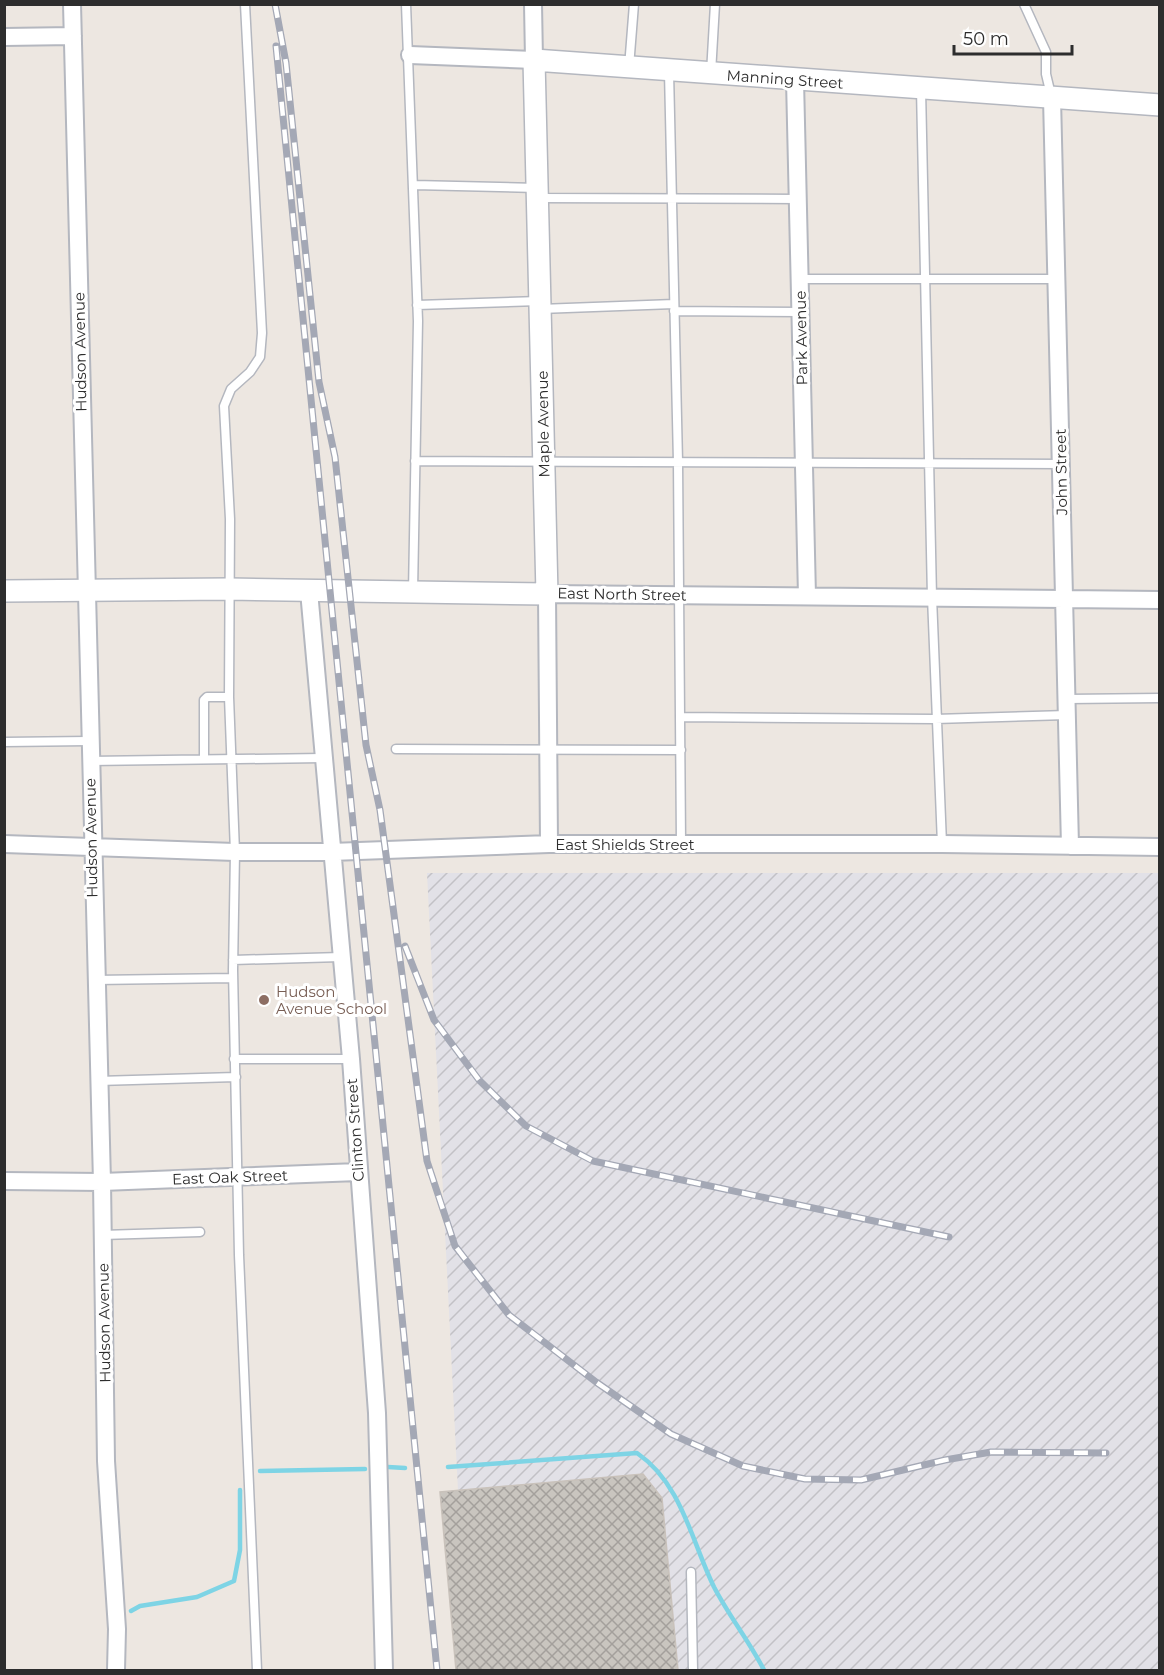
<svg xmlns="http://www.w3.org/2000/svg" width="1164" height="1675" viewBox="0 0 1164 1675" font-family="Montserrat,sans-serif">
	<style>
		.industrial { fill: url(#industrial-furrows) }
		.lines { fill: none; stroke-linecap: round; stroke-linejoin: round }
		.stream { stroke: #7ed4e5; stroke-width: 4.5 }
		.building { fill: url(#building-cross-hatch); stroke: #c9c2bb; stroke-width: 1.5 }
		.service-casing { stroke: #b4b7bf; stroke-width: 11 }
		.minor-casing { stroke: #b4b7bf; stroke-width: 20 }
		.tertiary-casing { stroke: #b4b7bf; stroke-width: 24 }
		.service { stroke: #fff; stroke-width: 8 }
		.minor { stroke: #fff; stroke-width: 16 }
		.tertiary { stroke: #fff; stroke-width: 21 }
		.rail-casing { stroke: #a4a8b5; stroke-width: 7 }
		.rail { stroke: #fff; stroke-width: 4.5; stroke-dasharray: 14; stroke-linecap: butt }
		.education-dot { fill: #8d6e63; stroke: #fff; stroke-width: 2 }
		.labels { text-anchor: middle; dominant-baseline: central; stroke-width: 6; stroke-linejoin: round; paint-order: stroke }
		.street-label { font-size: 15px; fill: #2d2d2d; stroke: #fff }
		.education-label { font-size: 15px; fill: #785e54; stroke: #fff; text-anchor: start }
	</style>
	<defs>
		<pattern id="industrial-furrows" width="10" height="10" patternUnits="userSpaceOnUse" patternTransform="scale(1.5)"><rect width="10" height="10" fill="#e2e1e7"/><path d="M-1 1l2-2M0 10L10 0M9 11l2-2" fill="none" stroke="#c2c1c6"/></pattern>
		<pattern id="building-cross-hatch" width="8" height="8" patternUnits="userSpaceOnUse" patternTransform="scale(1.5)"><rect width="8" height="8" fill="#c9c5bf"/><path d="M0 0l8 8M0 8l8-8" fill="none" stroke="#a4a09c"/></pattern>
	</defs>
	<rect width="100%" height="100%" fill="#ede7e1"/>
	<path class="industrial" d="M427,873H1159V1670H467Z"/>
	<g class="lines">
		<path class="stream" d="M388,1467L405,1468
			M448,1467L637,1453C682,1484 691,1540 714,1587C729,1616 749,1641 764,1670
			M260,1471L365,1469
			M131,1611L140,1606L197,1597L234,1581L240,1550V1490"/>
	</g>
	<path class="building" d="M643,1474L662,1498L678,1670H456L440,1492Z"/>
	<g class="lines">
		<g class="service-casing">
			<path id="service" d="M245,4L262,333L260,357L250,372L231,389L224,406L230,519L229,697L235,852L233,970L239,1255L257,1670
				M406,4L418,321L413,592
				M1024,4L1046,52V74L1051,95
				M629,67L634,4
				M669,72L678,462L681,844
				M711,73L715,4
				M921,89L932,597L942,844
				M414,185L537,188
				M538,198L798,199
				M800,279H1056
				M417,305L539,301
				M540,309L674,304
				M674,311L800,312
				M415,461L1061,464
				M1067,699L1160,698
				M681,717L935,719L1067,715
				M4,742L89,741
				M396,749L681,750
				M204,759V700L207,697H229
				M89,761L323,758
				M233,960L341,957
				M95,980L233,978
				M234,1059H351
				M98,1081L236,1077
				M102,1235L200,1232
				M691,1572L693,1670"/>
		</g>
		<g class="minor-casing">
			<path id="minor" d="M72,4L102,1182L106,1461L117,1629L116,1670
				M4,37L73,36
				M410,55L534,60L533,4
				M795,80L807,596
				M1052,98L1070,846
				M309,591L351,1059L377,1413L384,1670
				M4,844L235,852H331L549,844H942L1160,847
				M549,844L547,594L1160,600
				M4,1181L102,1182L358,1172"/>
		</g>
		<g class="tertiary-casing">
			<path id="tertiary" d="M4,591L229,589L547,594L534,60L1160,105"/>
		</g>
		<use href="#service" class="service"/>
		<use href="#minor" class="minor"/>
		<use href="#tertiary" class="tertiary"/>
		<g class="rail-casing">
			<path id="rail" d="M275,4L286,63L319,382L335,457L366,745L380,810L427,1161L455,1246L509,1315L596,1382L671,1434L743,1466L805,1479L861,1480L945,1460L991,1452L1106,1453
				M276,46L437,1670
				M405,946L434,1020L479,1080L526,1126L593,1161L949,1237"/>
		</g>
		<use href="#rail" class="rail"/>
	</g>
	<circle class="education-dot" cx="264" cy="1000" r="6"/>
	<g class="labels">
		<g class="street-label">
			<text transform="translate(785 79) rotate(4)">Manning Street</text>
			<text transform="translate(801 338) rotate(-91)">Park Avenue</text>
			<text transform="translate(80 352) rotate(-91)">Hudson Avenue</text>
			<text transform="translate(543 424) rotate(-91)">Maple Avenue</text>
			<text transform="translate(1061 472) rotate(-91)">John Street</text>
			<text transform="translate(622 594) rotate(1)">East North Street</text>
			<text transform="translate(91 838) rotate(-91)">Hudson Avenue</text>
			<text x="625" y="844">East Shields Street</text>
			<text transform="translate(355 1130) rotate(-94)">Clinton Street</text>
			<text transform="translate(230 1177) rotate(-2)">East Oak Street</text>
			<text transform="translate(104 1323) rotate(-91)">Hudson Avenue</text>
		</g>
		<g class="education-label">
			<text x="276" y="991">Hudson<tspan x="276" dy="17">Avenue School</tspan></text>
		</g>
	</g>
	<rect width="1164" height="1675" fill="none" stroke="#2d2d2d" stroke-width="12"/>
	<path d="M954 45v9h118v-9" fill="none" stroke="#2d2d2d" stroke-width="3"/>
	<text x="963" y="45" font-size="18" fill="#2d2d2d" stroke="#ffffff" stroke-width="4.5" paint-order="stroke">50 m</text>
</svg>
